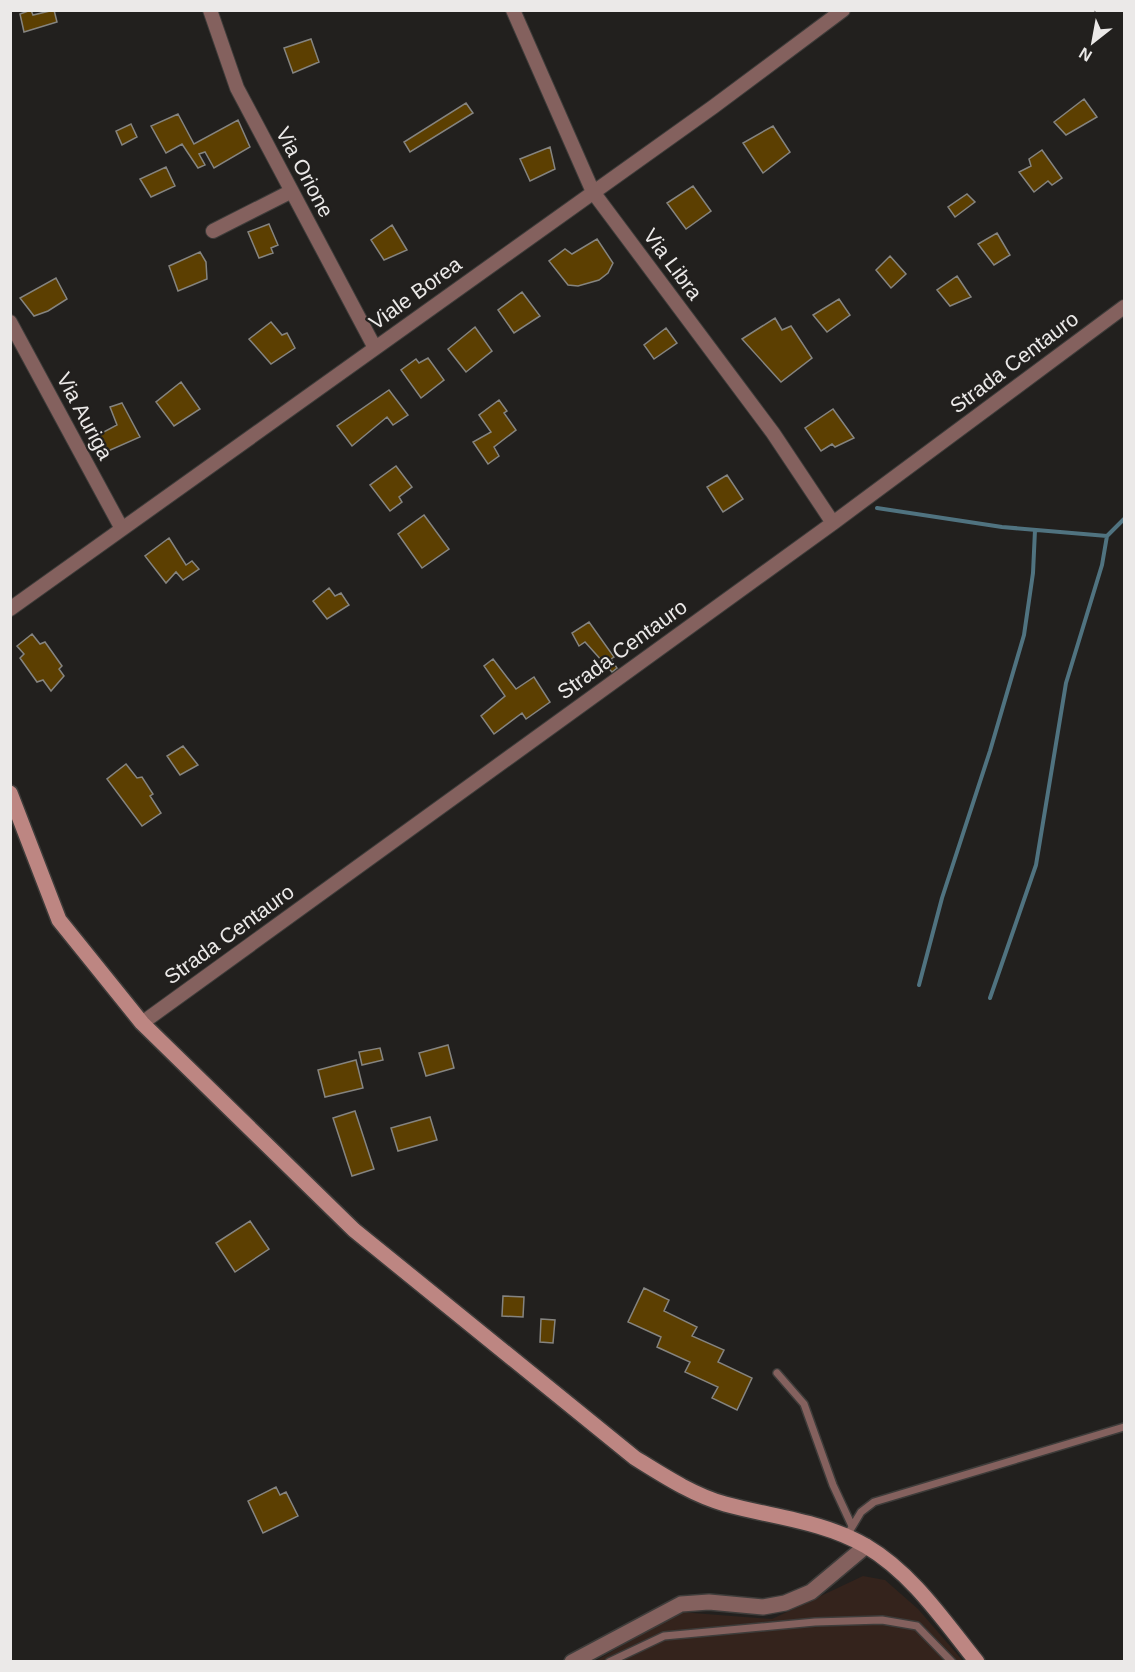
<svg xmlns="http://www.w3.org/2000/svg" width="1135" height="1672" viewBox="0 0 1135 1672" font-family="Arial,sans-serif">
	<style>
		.commercial { fill: #34231c }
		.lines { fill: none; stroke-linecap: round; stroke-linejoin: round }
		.stream { stroke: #507380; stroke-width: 4 }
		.building { fill: #5c3f01; stroke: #858480; stroke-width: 1.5 }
		.service-casing { stroke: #3e3c3a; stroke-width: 10 }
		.minor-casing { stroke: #3e3c3a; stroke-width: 16 }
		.tertiary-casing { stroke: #3e3c3a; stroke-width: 18 }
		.secondary-casing { stroke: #3e3c3a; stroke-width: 18 }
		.service { stroke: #84615e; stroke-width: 7 }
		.minor { stroke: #84615e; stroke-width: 14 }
		.tertiary { stroke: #84615e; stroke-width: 15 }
		.secondary { stroke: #bd8682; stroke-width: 15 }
		.labels { text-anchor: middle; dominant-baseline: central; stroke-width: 4.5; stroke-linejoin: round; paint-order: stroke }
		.street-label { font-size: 21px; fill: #ebe9e8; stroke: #22201e }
	</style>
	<rect width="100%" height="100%" fill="#22201e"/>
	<path class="commercial" d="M863,1576L885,1580L918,1609L963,1661L594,1662L680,1612L772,1619Z"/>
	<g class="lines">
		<path class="stream" d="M877,508L1002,527L1107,536
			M919,985L942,898L990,751L1024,635L1033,573L1035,530
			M990,998L1036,865L1066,683L1102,565L1107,536L1124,519"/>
	</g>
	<path class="building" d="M31,10L33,15L54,10L57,22L24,32L20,14Z
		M311,39L319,62L293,73L284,48Z
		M1084,99L1097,117L1066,135L1054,122Z
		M466,103L473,113L410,152L404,142Z
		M178,114L194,144L238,120L250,147L214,168L205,152L199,154L205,165L198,168L182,144L166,153L151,126Z
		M131,124L137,137L122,145L116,131Z
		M773,126L790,152L763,173L743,143Z
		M550,147L555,169L530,181L520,159Z
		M1042,150L1062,178L1052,185L1048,181L1034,192L1019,172L1031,166L1029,159Z
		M166,167L175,186L151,197L140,179Z
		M693,186L711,211L686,229L667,203Z
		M967,194L975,202L955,217L948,207Z
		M269,224L278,245L271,248L273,253L259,258L248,232Z
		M392,225L407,250L384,260L371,240Z
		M997,233L1010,255L994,265L978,244Z
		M597,239L613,263L608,273L599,280L578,286L568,285L549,261L565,249L572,254Z
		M200,252L206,262L207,279L178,291L169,266Z
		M890,256L906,274L891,288L876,270Z
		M957,276L971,297L950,306L937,290Z
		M56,278L67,299L48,311L34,316L20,298Z
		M522,292L540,316L514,333L498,310Z
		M839,299L850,315L827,332L813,315Z
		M775,318L782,330L791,326L812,358L781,382L742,339Z
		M271,322L282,335L287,333L295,348L271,364L249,339Z
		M475,327L492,351L466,372L448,349Z
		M666,328L677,343L654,359L644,345Z
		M428,358L444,380L421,398L401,370L416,359L419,363Z
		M181,382L200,409L174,426L156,402Z
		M389,390L408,415L393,425L387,417L352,446L337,426Z
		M499,400L507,411L504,413L516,430L494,447L499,456L488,464L473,442L491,432L479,415Z
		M122,403L140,437L108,451L98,435L117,425L110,407Z
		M833,409L854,438L835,447L832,444L821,451L805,428Z
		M396,466L412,487L399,497L402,502L390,511L370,485Z
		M727,475L743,499L723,512L707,487Z
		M424,515L449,549L422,568L398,534Z
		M169,538L186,565L192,561L199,569L183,580L176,572L166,583L145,556Z
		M329,588L335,596L341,593L349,605L327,619L313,601Z
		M589,622L614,657L611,659L617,668L612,672L585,642L579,646L572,633Z
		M32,634L40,644L45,642L62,666L59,669L64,676L51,691L43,680L37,682L20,658L24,654L17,646Z
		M493,659L516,689L534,677L550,702L526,719L522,713L494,734L481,716L505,696L484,666Z
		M183,746L198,765L180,775L167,756Z
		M126,764L137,778L142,777L153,794L150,796L161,813L142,826L107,779Z
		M448,1045L454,1068L426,1076L419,1053Z
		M380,1048L383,1060L362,1065L359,1052Z
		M356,1060L363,1088L325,1097L318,1070Z
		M355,1111L374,1169L352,1176L333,1118Z
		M430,1117L437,1140L398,1151L391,1128Z
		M250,1221L269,1249L235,1272L216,1243Z
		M644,1288L669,1300L664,1311L697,1327L692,1336L724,1350L718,1362L752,1378L737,1410L712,1398L718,1387L685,1372L690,1362L657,1347L661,1337L628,1322Z
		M503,1296L524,1297L523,1317L502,1316Z
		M541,1319L555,1320L553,1343L540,1342Z
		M276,1487L280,1495L286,1492L298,1516L263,1533L248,1501Z"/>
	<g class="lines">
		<g class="service-casing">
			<path id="service" d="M777,1373L804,1404L833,1485L852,1526
				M846,1537L861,1512L874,1502L1124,1427
				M609,1662L664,1636L815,1622L882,1620L917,1626L952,1662"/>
		</g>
		<g class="minor-casing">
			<path id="minor" d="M210,10L237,88L375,348
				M513,10L593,192L773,433L833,523
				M213,231L290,192
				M10,322L122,529
				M10,609L713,107L843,10
				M142,1023L833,523L1124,307"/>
		</g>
		<g class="tertiary-casing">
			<path id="tertiary" d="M572,1662L681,1604L709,1602L763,1607L785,1603L811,1592L866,1546"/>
		</g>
		<g class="secondary-casing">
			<path id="secondary" d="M10,793L59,920L142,1023L354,1230L635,1458C664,1476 693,1495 725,1504C772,1517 823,1521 866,1546C912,1573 944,1621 977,1662"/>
		</g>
		<use href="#service" class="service"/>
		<use href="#minor" class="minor"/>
		<use href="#tertiary" class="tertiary"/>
		<use href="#secondary" class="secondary"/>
	</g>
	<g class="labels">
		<g class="street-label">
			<text transform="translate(305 172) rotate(62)">Via Orione</text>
			<text transform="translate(673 264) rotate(53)">Via Libra</text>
			<text transform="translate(415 293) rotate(-36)">Viale Borea</text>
			<text transform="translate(1014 362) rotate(-37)">Strada Centauro</text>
			<text transform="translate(85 416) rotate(62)">Via Auriga</text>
			<text transform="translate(622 649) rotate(-36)">Strada Centauro</text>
			<text transform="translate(229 934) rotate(-36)">Strada Centauro</text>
		</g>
	</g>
	<rect width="1135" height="1672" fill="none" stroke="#ebe9e8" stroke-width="24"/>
	<g transform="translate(1093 42) rotate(211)" stroke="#22201e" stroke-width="4.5" paint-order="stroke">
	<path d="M0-4.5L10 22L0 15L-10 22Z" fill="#ebe9e8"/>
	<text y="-9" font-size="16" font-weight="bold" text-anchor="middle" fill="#ebe9e8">N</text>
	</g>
</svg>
